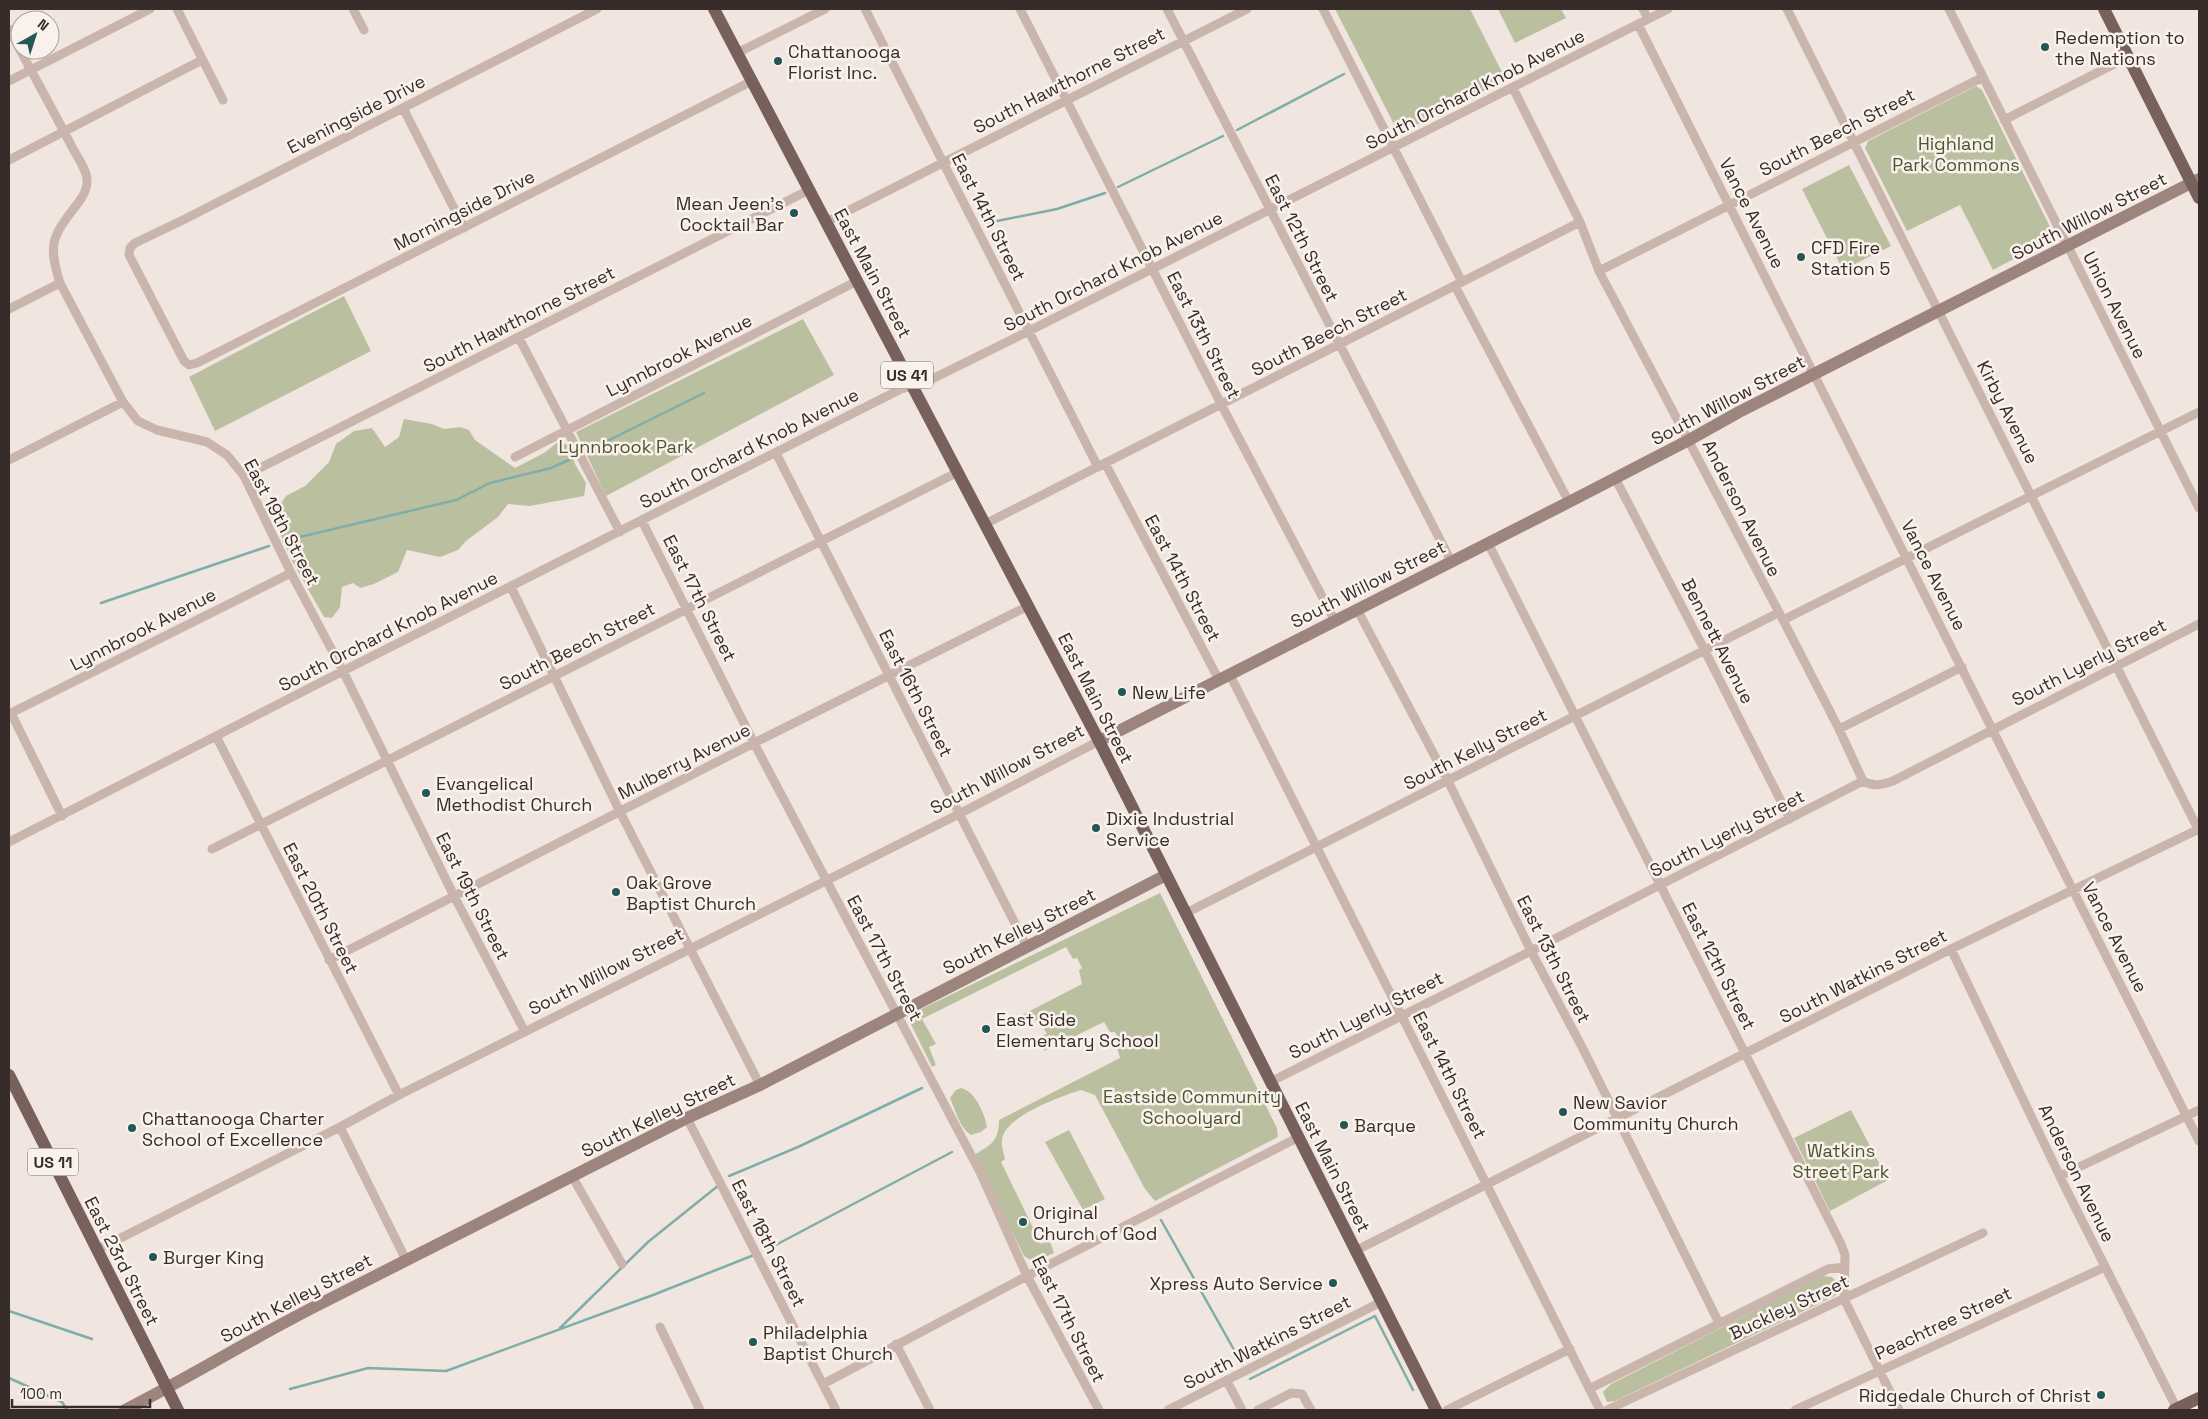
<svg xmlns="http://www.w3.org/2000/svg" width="2208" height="1419" viewBox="0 0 2208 1419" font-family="'Space Grotesk',sans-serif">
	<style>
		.green { fill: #bac09f }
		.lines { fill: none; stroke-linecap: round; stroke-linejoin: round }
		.stream { stroke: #7fada9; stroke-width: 2.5 }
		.street { stroke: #c9b5ab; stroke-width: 9 }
		.secondary { stroke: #9d847c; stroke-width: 12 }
		.primary { stroke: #78615c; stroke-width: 12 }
		.poi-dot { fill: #225753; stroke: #f9f1eb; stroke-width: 2 }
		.labels { text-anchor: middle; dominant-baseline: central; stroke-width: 5; stroke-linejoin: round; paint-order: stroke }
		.shield { fill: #f9f1eb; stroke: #716764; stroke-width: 1 }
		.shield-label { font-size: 16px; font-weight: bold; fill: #372c2a }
		.poi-label { font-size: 18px; fill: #372c2a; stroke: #f9f1eb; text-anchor: start }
		.street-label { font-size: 18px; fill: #372c2a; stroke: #f9f1eb }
		.park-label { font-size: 18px; fill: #4c542f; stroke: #f9f1eb }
	</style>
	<rect width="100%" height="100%" fill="#f1e6df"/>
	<path class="green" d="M1335,9H1470L1506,80L1399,134Z
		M1498,9H1561L1566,18L1515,43Z
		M1976,86L1982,90L2055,237L1993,270L1960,205L1907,231L1865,148L1868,141Z
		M1849,165L1891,246L1843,270L1802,189Z
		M344,296L371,351L215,431L189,377Z
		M803,319L834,375L606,496L576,432Z
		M404,419L432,424L444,429L460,427L469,430L475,440L515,468L544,453L558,442L569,445L575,464L586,483L584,496L530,506L508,504L498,517L466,541L458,550L440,557L407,550L398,572L374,584L360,588L353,583L342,587L340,607L332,618L324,617L292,561L277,526L278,508L286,496L305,486L329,462L336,444L354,431L372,428L385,447L399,437Z
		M1160,893L1277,1128L1278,1137L1155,1201L1145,1189L1095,1095L1081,1090C1062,1096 1003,1117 1002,1140C1001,1146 1004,1153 1005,1159L1001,1162L1041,1244L1047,1241L1051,1244L1054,1253L1034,1262L1024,1256L974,1155C991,1145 999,1141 999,1120L1120,1058L1116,1044L1119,1040L1115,1032H1110L1104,1022L1044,1051V1043L1041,1036L1047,1034L1039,1020L1034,1021L1031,1018L1026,1020L1022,1015L1082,984L1079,970L1082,968L1077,958L1073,959L1066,947L922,1019L936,1044L929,1047L936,1065L932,1067L907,1016Z
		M961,1088C975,1091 985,1114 987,1127L981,1132L971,1135C959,1127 956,1111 950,1098L956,1090Z
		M1851,1110L1888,1180L1830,1211L1794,1138Z
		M1069,1130L1105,1199L1083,1210L1045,1142Z
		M1823,1276L1832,1277L1837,1282V1294L1833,1297L1615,1401L1607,1402L1603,1392L1611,1384Z"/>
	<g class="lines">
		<path class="stream" d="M1237,130L1344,74
			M1118,187L1223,136
			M987,223L1057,209L1105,193
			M587,451L704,393
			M283,541L456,500L490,483L551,468L573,458
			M101,603L269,546
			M729,1176L798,1147L922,1088
			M1161,1220L1242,1364
			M768,1249L952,1152
			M9,1311L92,1339
			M560,1328L648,1242L719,1185
			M9,1378L62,1402L67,1410
			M1250,1379L1375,1316L1413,1390
			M290,1389L368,1368L446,1371L653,1295L754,1255"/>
		<path class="street" d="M177,9L223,100
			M353,9L364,30
			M597,9L185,219L135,243L130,248L129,255L184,361L189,365L197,363L752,81
			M865,9L1098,467
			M1020,9L1221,404L1335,621
			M1167,9L1451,561
			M1323,9L1462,282
			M1643,9L1648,19
			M1787,9L2199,831
			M1949,9L2199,508
			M1638,24L2199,1141
			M9,29C30,69 52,108 72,147C77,157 88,171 87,182C87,189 82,198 78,203C53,236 47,242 60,283L123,402L138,421L157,430L207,442L227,455L244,476L291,573L343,671L454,896L525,1032
			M737,53L825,9
			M9,81L150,9
			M1513,88L1580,222L1599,271L1783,620L1839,729L1863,781
			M403,108L464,228
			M2004,120L2128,57
			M9,160L202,60
			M826,222L1247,9
			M1599,271L1983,77
			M1455,286L1569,502
			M9,309L60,283
			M519,338L620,532
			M776,453L1027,947
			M515,457L857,281
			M9,460L123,402
			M1105,463L1219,680
			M244,476L809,190
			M1615,478L1705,651L1790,819
			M642,521L754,743L980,1172L1027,1276L1099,1410
			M985,524L1580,222
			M1488,543L1841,1244L1845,1255L1844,1299L1899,1410
			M511,587L620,812L760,1085
			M1358,611L1448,781L1531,951L1582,1047L1719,1323
			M1783,620L2199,412
			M1230,675L1600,1410
			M11,713L62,816
			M9,714L291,573
			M1839,729L1962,667
			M216,736L399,1095
			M9,842L343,671L901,389L924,383L1029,331L1668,9
			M212,849L958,472
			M1186,913L1778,613
			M1951,949L2066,1189L2177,1409
			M329,960L754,743L1028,606
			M1270,1082L1531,951L1863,781C1874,787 1881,785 1893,781L2199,624
			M687,1118L836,1410
			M340,1127L406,1260
			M572,1176L622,1264
			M2060,1176L2199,1110
			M97,1250L340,1127L399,1095L959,814L1099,741
			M1355,1251L1951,949L2199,829
			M660,1327L700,1410
			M896,1344L930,1410
			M1227,1381L1242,1410
			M823,1384L1027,1276L1299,1137
			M1589,1389L1828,1269L1845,1267
			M1168,1410L1381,1302
			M1258,1410L1291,1393L1302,1394L1311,1410
			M1447,1410L1570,1349
			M1607,1410L1983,1233
			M1795,1410L2105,1267"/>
		<path class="secondary" d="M1099,741L1569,502L1689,440L1739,412L2199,179
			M125,1410C190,1377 251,1339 316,1306L687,1118L760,1085L1166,875"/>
		<path class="primary" d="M714,9L1099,741L1436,1410
			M2104,9L2199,198
			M9,1075L178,1410
			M2174,1410L2199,1398"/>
	</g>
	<g class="poi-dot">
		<circle cx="2045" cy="47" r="5"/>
		<circle cx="778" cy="61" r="5"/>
		<circle cx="794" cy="213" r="5"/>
		<circle cx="1801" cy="257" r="5"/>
		<circle cx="1122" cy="692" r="5"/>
		<circle cx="426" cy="793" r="5"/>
		<circle cx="1096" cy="828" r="5"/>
		<circle cx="616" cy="892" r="5"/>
		<circle cx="986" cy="1029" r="5"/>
		<circle cx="1563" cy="1112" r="5"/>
		<circle cx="1344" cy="1125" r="5"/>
		<circle cx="132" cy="1128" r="5"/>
		<circle cx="1023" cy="1222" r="5"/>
		<circle cx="153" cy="1257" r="5"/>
		<circle cx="1333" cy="1283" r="5"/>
		<circle cx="753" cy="1342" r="5"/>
		<circle cx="2101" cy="1395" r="5"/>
	</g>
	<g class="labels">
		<g class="shield">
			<rect x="881" y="361.5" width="52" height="27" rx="4"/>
			<rect x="28" y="1148.5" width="50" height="27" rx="4"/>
		</g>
		<g class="shield-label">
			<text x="907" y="375">US 41</text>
			<text x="53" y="1162">US 11</text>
		</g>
		<g class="poi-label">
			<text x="2055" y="37">Redemption to<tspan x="2055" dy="21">the Nations</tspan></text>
			<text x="788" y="51">Chattanooga<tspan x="788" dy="21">Florist Inc.</tspan></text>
			<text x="784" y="203" text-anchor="end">Mean Jeen's<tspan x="784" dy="21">Cocktail Bar</tspan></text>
			<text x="1811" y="247">CFD Fire<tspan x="1811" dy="21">Station 5</tspan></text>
			<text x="1132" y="692">New Life</text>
			<text x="436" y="783">Evangelical<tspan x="436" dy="21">Methodist Church</tspan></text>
			<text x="1106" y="818">Dixie Industrial<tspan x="1106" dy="21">Service</tspan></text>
			<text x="626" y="882">Oak Grove<tspan x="626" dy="21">Baptist Church</tspan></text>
			<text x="996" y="1019">East Side<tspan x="996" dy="21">Elementary School</tspan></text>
			<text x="1573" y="1102">New Savior<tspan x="1573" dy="21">Community Church</tspan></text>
			<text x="142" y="1118">Chattanooga Charter<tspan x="142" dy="21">School of Excellence</tspan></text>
			<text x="1354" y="1125">Barque</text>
			<text x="1033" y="1212">Original<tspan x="1033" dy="21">Church of God</tspan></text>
			<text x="163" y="1257">Burger King</text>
			<text x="1323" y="1283" text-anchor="end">Xpress Auto Service</text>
			<text x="763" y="1332">Philadelphia<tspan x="763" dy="21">Baptist Church</tspan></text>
			<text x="2091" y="1395" text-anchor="end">Ridgedale Church of Christ</text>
		</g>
		<g class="street-label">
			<text transform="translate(1069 80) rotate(-27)">South Hawthorne Street</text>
			<text transform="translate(1475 89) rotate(-27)">South Orchard Knob Avenue</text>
			<text transform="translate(356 114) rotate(-27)">Eveningside Drive</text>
			<text transform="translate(1837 132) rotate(-27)">South Beech Street</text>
			<text transform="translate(464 210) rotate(-27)">Morningside Drive</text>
			<text transform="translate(1752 213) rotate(63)">Vance Avenue</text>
			<text transform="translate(2089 216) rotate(-27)">South Willow Street</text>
			<text transform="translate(989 217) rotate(63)">East 14th Street</text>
			<text transform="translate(1302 238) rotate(63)">East 12th Street</text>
			<text transform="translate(1113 271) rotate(-27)">South Orchard Knob Avenue</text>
			<text transform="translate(873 273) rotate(62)">East Main Street</text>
			<text transform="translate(2115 305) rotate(63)">Union Avenue</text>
			<text transform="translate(519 319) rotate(-27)">South Hawthorne Street</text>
			<text transform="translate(1329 332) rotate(-27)">South Beech Street</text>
			<text transform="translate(1204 335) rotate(63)">East 13th Street</text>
			<text transform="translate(679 355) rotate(-27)">Lynnbrook Avenue</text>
			<text transform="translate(1728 400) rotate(-28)">South Willow Street</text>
			<text transform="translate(2008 412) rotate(63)">Kirby Avenue</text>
			<text transform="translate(749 448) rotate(-27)">South Orchard Knob Avenue</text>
			<text transform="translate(1742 508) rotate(63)">Anderson Avenue</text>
			<text transform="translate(282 522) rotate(62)">East 19th Street</text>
			<text transform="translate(1934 575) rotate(63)">Vance Avenue</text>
			<text transform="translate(1183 578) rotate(62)">East 14th Street</text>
			<text transform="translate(1368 584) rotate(-27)">South Willow Street</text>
			<text transform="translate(700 598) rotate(63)">East 17th Street</text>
			<text transform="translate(143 629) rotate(-27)">Lynnbrook Avenue</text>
			<text transform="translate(388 631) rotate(-27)">South Orchard Knob Avenue</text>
			<text transform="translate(1718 641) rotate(63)">Bennett Avenue</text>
			<text transform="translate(577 646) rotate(-27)">South Beech Street</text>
			<text transform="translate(2089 662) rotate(-27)">South Lyerly Street</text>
			<text transform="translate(916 693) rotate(63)">East 16th Street</text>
			<text transform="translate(1096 698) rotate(63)">East Main Street</text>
			<text transform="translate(1475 749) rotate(-27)">South Kelly Street</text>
			<text transform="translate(684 761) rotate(-27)">Mulberry Avenue</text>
			<text transform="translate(1007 769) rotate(-28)">South Willow Street</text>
			<text transform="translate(1727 833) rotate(-27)">South Lyerly Street</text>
			<text transform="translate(473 896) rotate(63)">East 19th Street</text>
			<text transform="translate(321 908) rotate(63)">East 20th Street</text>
			<text transform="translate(1019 931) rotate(-27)">South Kelley Street</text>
			<text transform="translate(2115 937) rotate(63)">Vance Avenue</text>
			<text transform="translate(885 958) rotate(62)">East 17th Street</text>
			<text transform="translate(1554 959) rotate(63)">East 13th Street</text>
			<text transform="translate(1719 966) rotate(63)">East 12th Street</text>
			<text transform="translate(606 971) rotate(-27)">South Willow Street</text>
			<text transform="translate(1863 976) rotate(-27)">South Watkins Street</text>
			<text transform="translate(1366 1015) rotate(-27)">South Lyerly Street</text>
			<text transform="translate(1450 1075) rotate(63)">East 14th Street</text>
			<text transform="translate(658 1115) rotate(-26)">South Kelley Street</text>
			<text transform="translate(1333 1167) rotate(63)">East Main Street</text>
			<text transform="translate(2077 1173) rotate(64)">Anderson Avenue</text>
			<text transform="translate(769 1243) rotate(63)">East 18th Street</text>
			<text transform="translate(122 1261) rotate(63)">East 23rd Street</text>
			<text transform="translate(296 1298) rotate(-28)">South Kelley Street</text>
			<text transform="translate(1789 1307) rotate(-25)">Buckley Street</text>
			<text transform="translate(1069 1319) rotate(63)">East 17th Street</text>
			<text transform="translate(1943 1323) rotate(-25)">Peachtree Street</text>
			<text transform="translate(1267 1342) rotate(-27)">South Watkins Street</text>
		</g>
		<g class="park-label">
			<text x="1956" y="143">Highland<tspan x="1956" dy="21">Park Commons</tspan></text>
			<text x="626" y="446">Lynnbrook Park</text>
			<text x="1192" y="1096">Eastside Community<tspan x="1192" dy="21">Schoolyard</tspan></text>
			<text x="1841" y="1150">Watkins<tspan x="1841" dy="21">Street Park</tspan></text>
		</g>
	</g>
	<rect width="2208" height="1419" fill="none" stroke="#372c2a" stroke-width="20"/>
	<g transform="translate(35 35) rotate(39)"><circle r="24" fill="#f9f1eb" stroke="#aba29e"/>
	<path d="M0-4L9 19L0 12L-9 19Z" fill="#225753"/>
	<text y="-8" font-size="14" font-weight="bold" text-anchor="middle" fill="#372c2a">N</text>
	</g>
	<path d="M12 1399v8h138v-8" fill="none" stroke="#372c2a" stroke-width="2.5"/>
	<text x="20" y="1399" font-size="15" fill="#372c2a" stroke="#f9f1eb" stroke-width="4" paint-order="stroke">100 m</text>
</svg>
